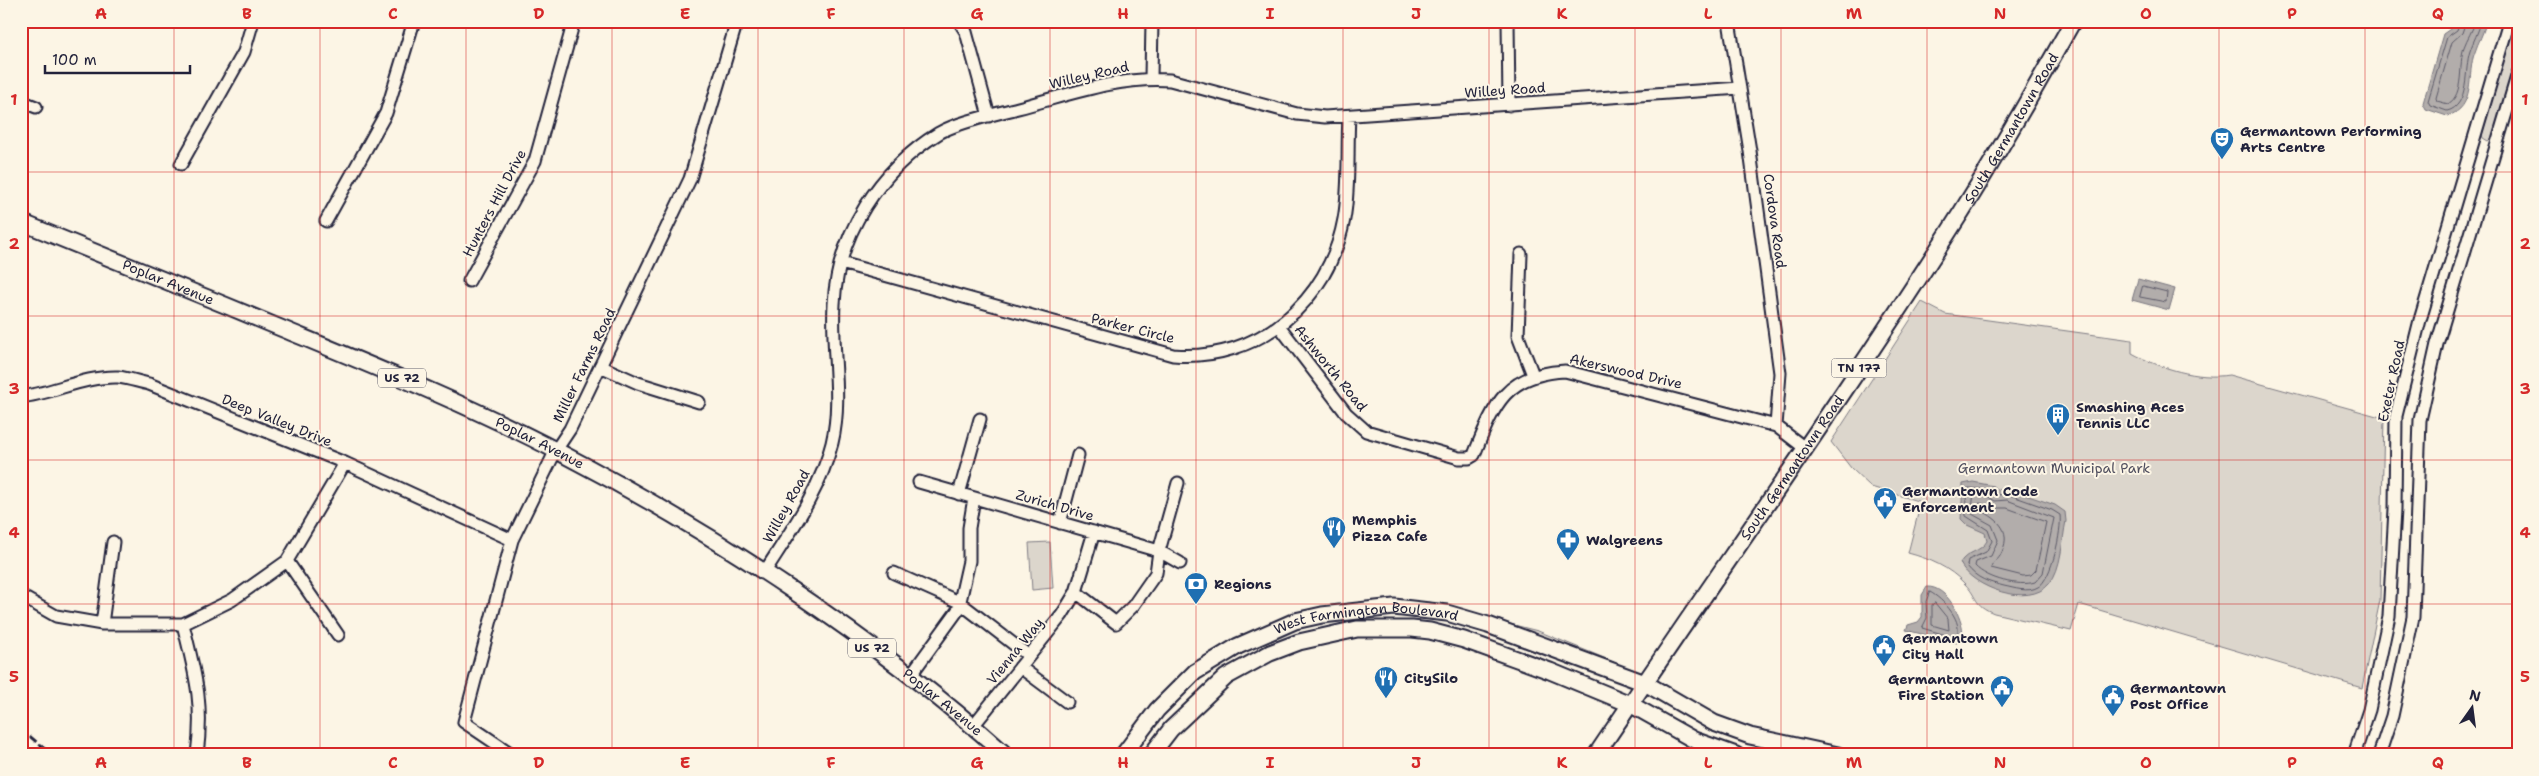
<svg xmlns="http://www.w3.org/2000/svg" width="2539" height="776" viewBox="0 0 2539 776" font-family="'Shantell Sans',sans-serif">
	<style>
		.green { fill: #dcd6cc; stroke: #7f7c84 }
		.water { fill: #b2adab; stroke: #78757e }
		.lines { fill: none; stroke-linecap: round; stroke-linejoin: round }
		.shore { stroke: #5c5a68; stroke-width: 1 }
		.minor-casing { stroke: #22223b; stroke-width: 15 }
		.major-casing { stroke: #22223b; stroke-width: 19 }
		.minor { stroke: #fcf5e5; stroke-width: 11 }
		.major { stroke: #fcf5e5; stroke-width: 15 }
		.rail { stroke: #22223b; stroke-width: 3; stroke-dasharray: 8 4; stroke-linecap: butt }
		.grid { fill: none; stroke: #d62828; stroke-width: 1; stroke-opacity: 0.55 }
		.labels { text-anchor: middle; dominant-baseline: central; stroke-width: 4; stroke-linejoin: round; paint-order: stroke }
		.shield { fill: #fcf5e5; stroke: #63616e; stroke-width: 1 }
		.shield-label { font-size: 12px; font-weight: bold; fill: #22223b }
		.street-label { font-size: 14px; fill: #22223b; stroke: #fcf5e5 }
		.poi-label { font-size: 14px; font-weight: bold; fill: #22223b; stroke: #fcf5e5; text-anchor: start }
		.park-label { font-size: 14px; fill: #504f5f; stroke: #fcf5e5 }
		.neatline { fill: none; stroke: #d62828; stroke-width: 2 }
		.grid-label { font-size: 16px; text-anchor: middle; font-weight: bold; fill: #d62828 }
	</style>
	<rect width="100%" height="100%" fill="#fcf5e5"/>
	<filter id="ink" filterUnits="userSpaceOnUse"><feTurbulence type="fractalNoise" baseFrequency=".02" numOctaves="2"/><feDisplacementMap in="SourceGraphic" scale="10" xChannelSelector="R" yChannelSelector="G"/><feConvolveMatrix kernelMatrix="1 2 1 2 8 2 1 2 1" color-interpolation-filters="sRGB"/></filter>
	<g filter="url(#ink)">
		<path class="green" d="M2515,21H2518V52L2493,137L2488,141L2483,138L2482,135Z
			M1922,302L1945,314L2132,340V353C2159,368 2199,380 2229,375L2384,418L2380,600L2362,688L2079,604L2071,631L1994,613C1973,605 1978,597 1965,584C1949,567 1930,559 1908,553L1921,502L1871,487L1851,468L1831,442Z
			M1050,542L1053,588L1032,590L1029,543Z
			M1502,622L1538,631L1614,662V664L1501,624Z"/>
		<path class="water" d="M2456,21L2486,22C2484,33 2478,42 2475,52C2466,73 2477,108 2447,116L2426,109L2423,103L2443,34L2453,27Z
			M2138,279L2175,289L2169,310L2132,300Z
			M1973,482L1994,486L1997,490L2005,488L2055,505L2065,512L2066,521C2062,539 2062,569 2049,584C2029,608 1972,588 1960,563C1967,551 1981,552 1987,541L1985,533L1967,525L1961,519L1963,484Z
			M1927,587C1947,586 1962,617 1963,634L1957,643L1906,630L1908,625L1918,622L1922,617V595Z"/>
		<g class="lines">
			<path class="shore" d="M2460,21L2457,30L2447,37L2428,101L2430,105L2447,111C2470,106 2464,68 2470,51C2473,41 2479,32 2481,21
				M2466,21L2462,33L2452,42L2436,98L2437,101L2448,104C2465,94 2458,64 2464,47C2467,38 2473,31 2475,21
				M2143,286L2167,292L2166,302L2140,297Z
				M1969,488L1990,490L1996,495L2007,494L2052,510L2060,515C2062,530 2052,579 2038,587C2028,593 2014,588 2004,586C1988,582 1977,579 1967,566L1968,560L1986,552L1992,541L1988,530L1966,516L1965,505Z
				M1974,495L1987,496L1995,501L2007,500L2054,518L2043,573L2035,582C2019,587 1987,579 1975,566L1976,562L1991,556L1998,540L1992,525L1972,514Z
				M1980,503L1994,508H2007L2046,522L2036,570L2031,575L2023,576L1991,568C1992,563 1997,561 2000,556C2013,532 2000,520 1980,510Z
				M1930,592C1943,599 1965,622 1956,638L1922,628L1927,618L1926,602Z
				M1935,603L1948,619L1949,630L1932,625V605Z"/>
			<g class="minor-casing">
				<path id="minor" d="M959,21L966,32L989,116
					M1508,21L1509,105
					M1729,21L1750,151L1780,373L1776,426
					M1151,78L1152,21
					M21,101L36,107
					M181,164L244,52L253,21
					M326,221L386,113L414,21
					M1521,254L1518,336L1533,375
					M841,263L1173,355C1258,362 1329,302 1344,219C1350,188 1347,148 1349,116
					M469,281L535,161L574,21
					M1280,327L1346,413L1366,431L1459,458H1469L1474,455C1494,405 1505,374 1565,371L1776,426L1806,449
					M600,366L638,383L699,402
					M21,397C54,393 84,376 118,377C128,378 139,382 149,384L345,463L512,540
					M919,482L1159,551L1180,563
					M959,494L980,419
					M1060,523L1078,455
					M287,561L338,635
					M764,573C790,532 820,491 832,443C843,398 831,350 834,304C837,235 880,169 939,133C958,122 996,114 1018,108C1068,95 1118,76 1170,80L1297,114L1325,117L1740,88
					M894,573L959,602L1029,656
					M1076,592L1116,623L1133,606L1156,573L1159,551L1178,483
					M21,596L56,616L102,624H183L232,600L287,561L345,463
					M102,624L113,542
					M183,624C195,674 204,702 197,755
					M1020,667L1067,702
					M910,676L958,610L969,561V528L974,498
					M973,726L1062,615L1076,592L1094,532
					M513,755L464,722L512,540L556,450L570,429L690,179L737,21
					M2354,755L2369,710L2389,616L2395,509L2396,416L2420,320L2509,21
					M2379,755L2392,716L2413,617L2420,420L2437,344L2518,73"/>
			</g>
			<g class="major-casing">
				<g id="major">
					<path id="s1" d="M21,222C109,258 196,293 283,329C375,367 469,405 557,451C712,531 876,639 1006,755"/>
					<path id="s2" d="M1123,755L1157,710L1195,672L1238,646L1295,621L1322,615L1394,607L1447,613L1488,625L1645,683L1714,723L1750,736L1838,755"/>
					<path d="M1151,755L1171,729L1226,677L1270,653L1299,642L1357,629H1412L1430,631L1464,640L1550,671L1630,704L1694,740L1736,755"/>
					<path id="s3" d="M1596,755C1718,573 1845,396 1962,211C2001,149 2037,85 2073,21"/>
				</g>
			</g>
			<use href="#minor" class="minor"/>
			<use href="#major" class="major"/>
			<path class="rail" d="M21,729L52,755"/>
		</g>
	</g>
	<path class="grid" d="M174,21V755M320,21V755M466,21V755M612,21V755M758,21V755M904,21V755M1050,21V755M1196,21V755M1343,21V755M1489,21V755M1635,21V755M1781,21V755M1927,21V755M2073,21V755M2219,21V755M2365,21V755M21,172H2518M21,316H2518M21,460H2518M21,604H2518"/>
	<defs>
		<g id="theatre-pin" transform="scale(1.25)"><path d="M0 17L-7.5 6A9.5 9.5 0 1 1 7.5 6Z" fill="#1f6fb2" stroke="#fcf5e5"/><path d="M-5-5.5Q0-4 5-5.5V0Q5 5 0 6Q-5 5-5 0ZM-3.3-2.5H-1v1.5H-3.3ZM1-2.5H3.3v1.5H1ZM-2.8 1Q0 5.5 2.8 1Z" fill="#fff"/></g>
		<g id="building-pin" transform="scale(1.25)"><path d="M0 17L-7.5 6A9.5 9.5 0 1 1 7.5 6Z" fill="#1f6fb2" stroke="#fcf5e5"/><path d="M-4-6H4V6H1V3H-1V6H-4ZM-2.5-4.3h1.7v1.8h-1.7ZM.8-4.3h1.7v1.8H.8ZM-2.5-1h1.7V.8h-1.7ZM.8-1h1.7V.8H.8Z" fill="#fff"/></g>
		<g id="civic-pin" transform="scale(1.25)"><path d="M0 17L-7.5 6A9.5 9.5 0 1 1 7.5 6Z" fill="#1f6fb2" stroke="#fcf5e5"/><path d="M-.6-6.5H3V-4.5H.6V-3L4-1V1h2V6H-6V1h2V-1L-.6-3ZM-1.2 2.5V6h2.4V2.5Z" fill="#fff"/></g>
		<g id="restaurant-pin" transform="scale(1.25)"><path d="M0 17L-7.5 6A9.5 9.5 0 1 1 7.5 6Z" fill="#1f6fb2" stroke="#fcf5e5"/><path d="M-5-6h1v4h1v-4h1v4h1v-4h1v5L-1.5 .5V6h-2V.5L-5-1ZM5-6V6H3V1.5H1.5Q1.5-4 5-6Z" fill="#fff"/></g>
		<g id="pharmacy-pin" transform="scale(1.25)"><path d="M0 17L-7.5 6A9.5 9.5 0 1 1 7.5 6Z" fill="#1f6fb2" stroke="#fcf5e5"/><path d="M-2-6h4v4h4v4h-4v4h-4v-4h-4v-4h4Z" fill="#fff"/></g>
		<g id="bank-pin" transform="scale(1.25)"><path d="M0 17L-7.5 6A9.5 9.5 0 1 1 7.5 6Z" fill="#1f6fb2" stroke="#fcf5e5"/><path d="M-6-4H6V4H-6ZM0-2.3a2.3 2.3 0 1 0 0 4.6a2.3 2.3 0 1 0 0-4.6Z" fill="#fff"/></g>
	</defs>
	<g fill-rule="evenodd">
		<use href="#theatre-pin" x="2222" y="139"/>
		<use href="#building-pin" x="2058" y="415"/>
		<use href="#civic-pin" x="1885" y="499"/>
		<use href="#restaurant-pin" x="1334" y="528"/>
		<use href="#pharmacy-pin" x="1568" y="540"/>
		<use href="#bank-pin" x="1196" y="584"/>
		<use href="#civic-pin" x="1884" y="646"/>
		<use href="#restaurant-pin" x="1386" y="678"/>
		<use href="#civic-pin" x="2002" y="687"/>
		<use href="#civic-pin" x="2113" y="696"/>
	</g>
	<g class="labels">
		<g class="shield">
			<rect x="1831.5" y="358.5" width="55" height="19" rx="4"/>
			<rect x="378" y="368.5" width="48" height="19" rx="4"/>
			<rect x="848" y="638.5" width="48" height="19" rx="4"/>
		</g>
		<g class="shield-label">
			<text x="1859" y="368">TN 177</text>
			<text x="402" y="378">US 72</text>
			<text x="872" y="648">US 72</text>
		</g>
		<g class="street-label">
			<text transform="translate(1089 75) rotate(-13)">Willey Road</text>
			<text transform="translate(1505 90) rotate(-4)">Willey Road</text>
			<text stroke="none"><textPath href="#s3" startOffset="752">South Germantown Road</textPath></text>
			<text transform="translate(494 203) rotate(-62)">Hunters Hill Drive</text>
			<text transform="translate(1775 221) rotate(82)">Cordova Road</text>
			<text stroke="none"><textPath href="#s1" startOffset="159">Poplar Avenue</textPath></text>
			<text transform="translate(1133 328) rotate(14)">Parker Circle</text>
			<text transform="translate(584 365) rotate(-64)">Miller Farms Road</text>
			<text transform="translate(1331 368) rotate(51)">Ashworth Road</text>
			<text transform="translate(1626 371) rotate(13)">Akerswood Drive</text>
			<text transform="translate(2391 381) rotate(-78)">Exeter Road</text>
			<text transform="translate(277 420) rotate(22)">Deep Valley Drive</text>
			<text stroke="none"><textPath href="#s1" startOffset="564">Poplar Avenue</textPath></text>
			<text stroke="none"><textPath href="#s3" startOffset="348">South Germantown Road</textPath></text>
			<text transform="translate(1055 505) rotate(16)">Zurich Drive</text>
			<text transform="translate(786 506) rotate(-61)">Willey Road</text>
			<text stroke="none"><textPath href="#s2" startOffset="294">West Farmington Boulevard</textPath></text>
			<text transform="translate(1015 651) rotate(-51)">Vienna Way</text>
			<text stroke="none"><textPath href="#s1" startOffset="1044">Poplar Avenue</textPath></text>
		</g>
		<g class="poi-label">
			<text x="2240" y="131">Germantown Performing<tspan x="2240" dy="16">Arts Centre</tspan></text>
			<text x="2076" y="407">Smashing Aces<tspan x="2076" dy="16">Tennis LLC</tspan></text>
			<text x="1902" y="491">Germantown Code<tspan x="1902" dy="16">Enforcement</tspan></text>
			<text x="1352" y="520">Memphis<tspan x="1352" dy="16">Pizza Cafe</tspan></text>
			<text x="1586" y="540">Walgreens</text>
			<text x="1214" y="584">Regions</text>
			<text x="1902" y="638">Germantown<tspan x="1902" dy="16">City Hall</tspan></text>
			<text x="1404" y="678">CitySilo</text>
			<text x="1984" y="679" text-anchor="end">Germantown<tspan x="1984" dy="16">Fire Station</tspan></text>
			<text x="2130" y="688">Germantown<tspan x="2130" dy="16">Post Office</tspan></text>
		</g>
		<g class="park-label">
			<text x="2054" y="468">Germantown Municipal Park</text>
		</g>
	</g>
	<rect width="2539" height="776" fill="none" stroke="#fcf5e5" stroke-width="55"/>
	<g transform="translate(2472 708) rotate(14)" stroke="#fcf5e5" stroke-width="4" paint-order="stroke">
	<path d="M0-4L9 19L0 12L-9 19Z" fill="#22223b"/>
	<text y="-8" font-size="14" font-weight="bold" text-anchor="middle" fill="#22223b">N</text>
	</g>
	<path d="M45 65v8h145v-8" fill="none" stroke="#22223b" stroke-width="2.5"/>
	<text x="52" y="65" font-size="15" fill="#22223b" stroke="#fcf5e5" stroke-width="4" paint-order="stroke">100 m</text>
	<rect x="28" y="28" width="2484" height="720" class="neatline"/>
	<g class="grid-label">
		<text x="101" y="19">A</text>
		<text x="247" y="19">B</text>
		<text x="393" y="19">C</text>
		<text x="539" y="19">D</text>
		<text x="685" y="19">E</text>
		<text x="831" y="19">F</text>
		<text x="977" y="19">G</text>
		<text x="1123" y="19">H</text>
		<text x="1270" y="19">I</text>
		<text x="1416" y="19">J</text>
		<text x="1562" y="19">K</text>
		<text x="1708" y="19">L</text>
		<text x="1854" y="19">M</text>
		<text x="2000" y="19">N</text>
		<text x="2146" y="19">O</text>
		<text x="2292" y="19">P</text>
		<text x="2438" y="19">Q</text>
		<text x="14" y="105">1</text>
		<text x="2525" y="105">1</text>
		<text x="14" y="249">2</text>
		<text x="2525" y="249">2</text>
		<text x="14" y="394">3</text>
		<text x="2525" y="394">3</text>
		<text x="14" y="538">4</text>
		<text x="2525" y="538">4</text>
		<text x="14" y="682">5</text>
		<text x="2525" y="682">5</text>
		<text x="101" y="768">A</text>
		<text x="247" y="768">B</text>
		<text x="393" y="768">C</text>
		<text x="539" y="768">D</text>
		<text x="685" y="768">E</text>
		<text x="831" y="768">F</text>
		<text x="977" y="768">G</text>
		<text x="1123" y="768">H</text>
		<text x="1270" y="768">I</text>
		<text x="1416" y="768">J</text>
		<text x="1562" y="768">K</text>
		<text x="1708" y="768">L</text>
		<text x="1854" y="768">M</text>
		<text x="2000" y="768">N</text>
		<text x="2146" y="768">O</text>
		<text x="2292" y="768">P</text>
		<text x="2438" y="768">Q</text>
	</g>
</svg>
